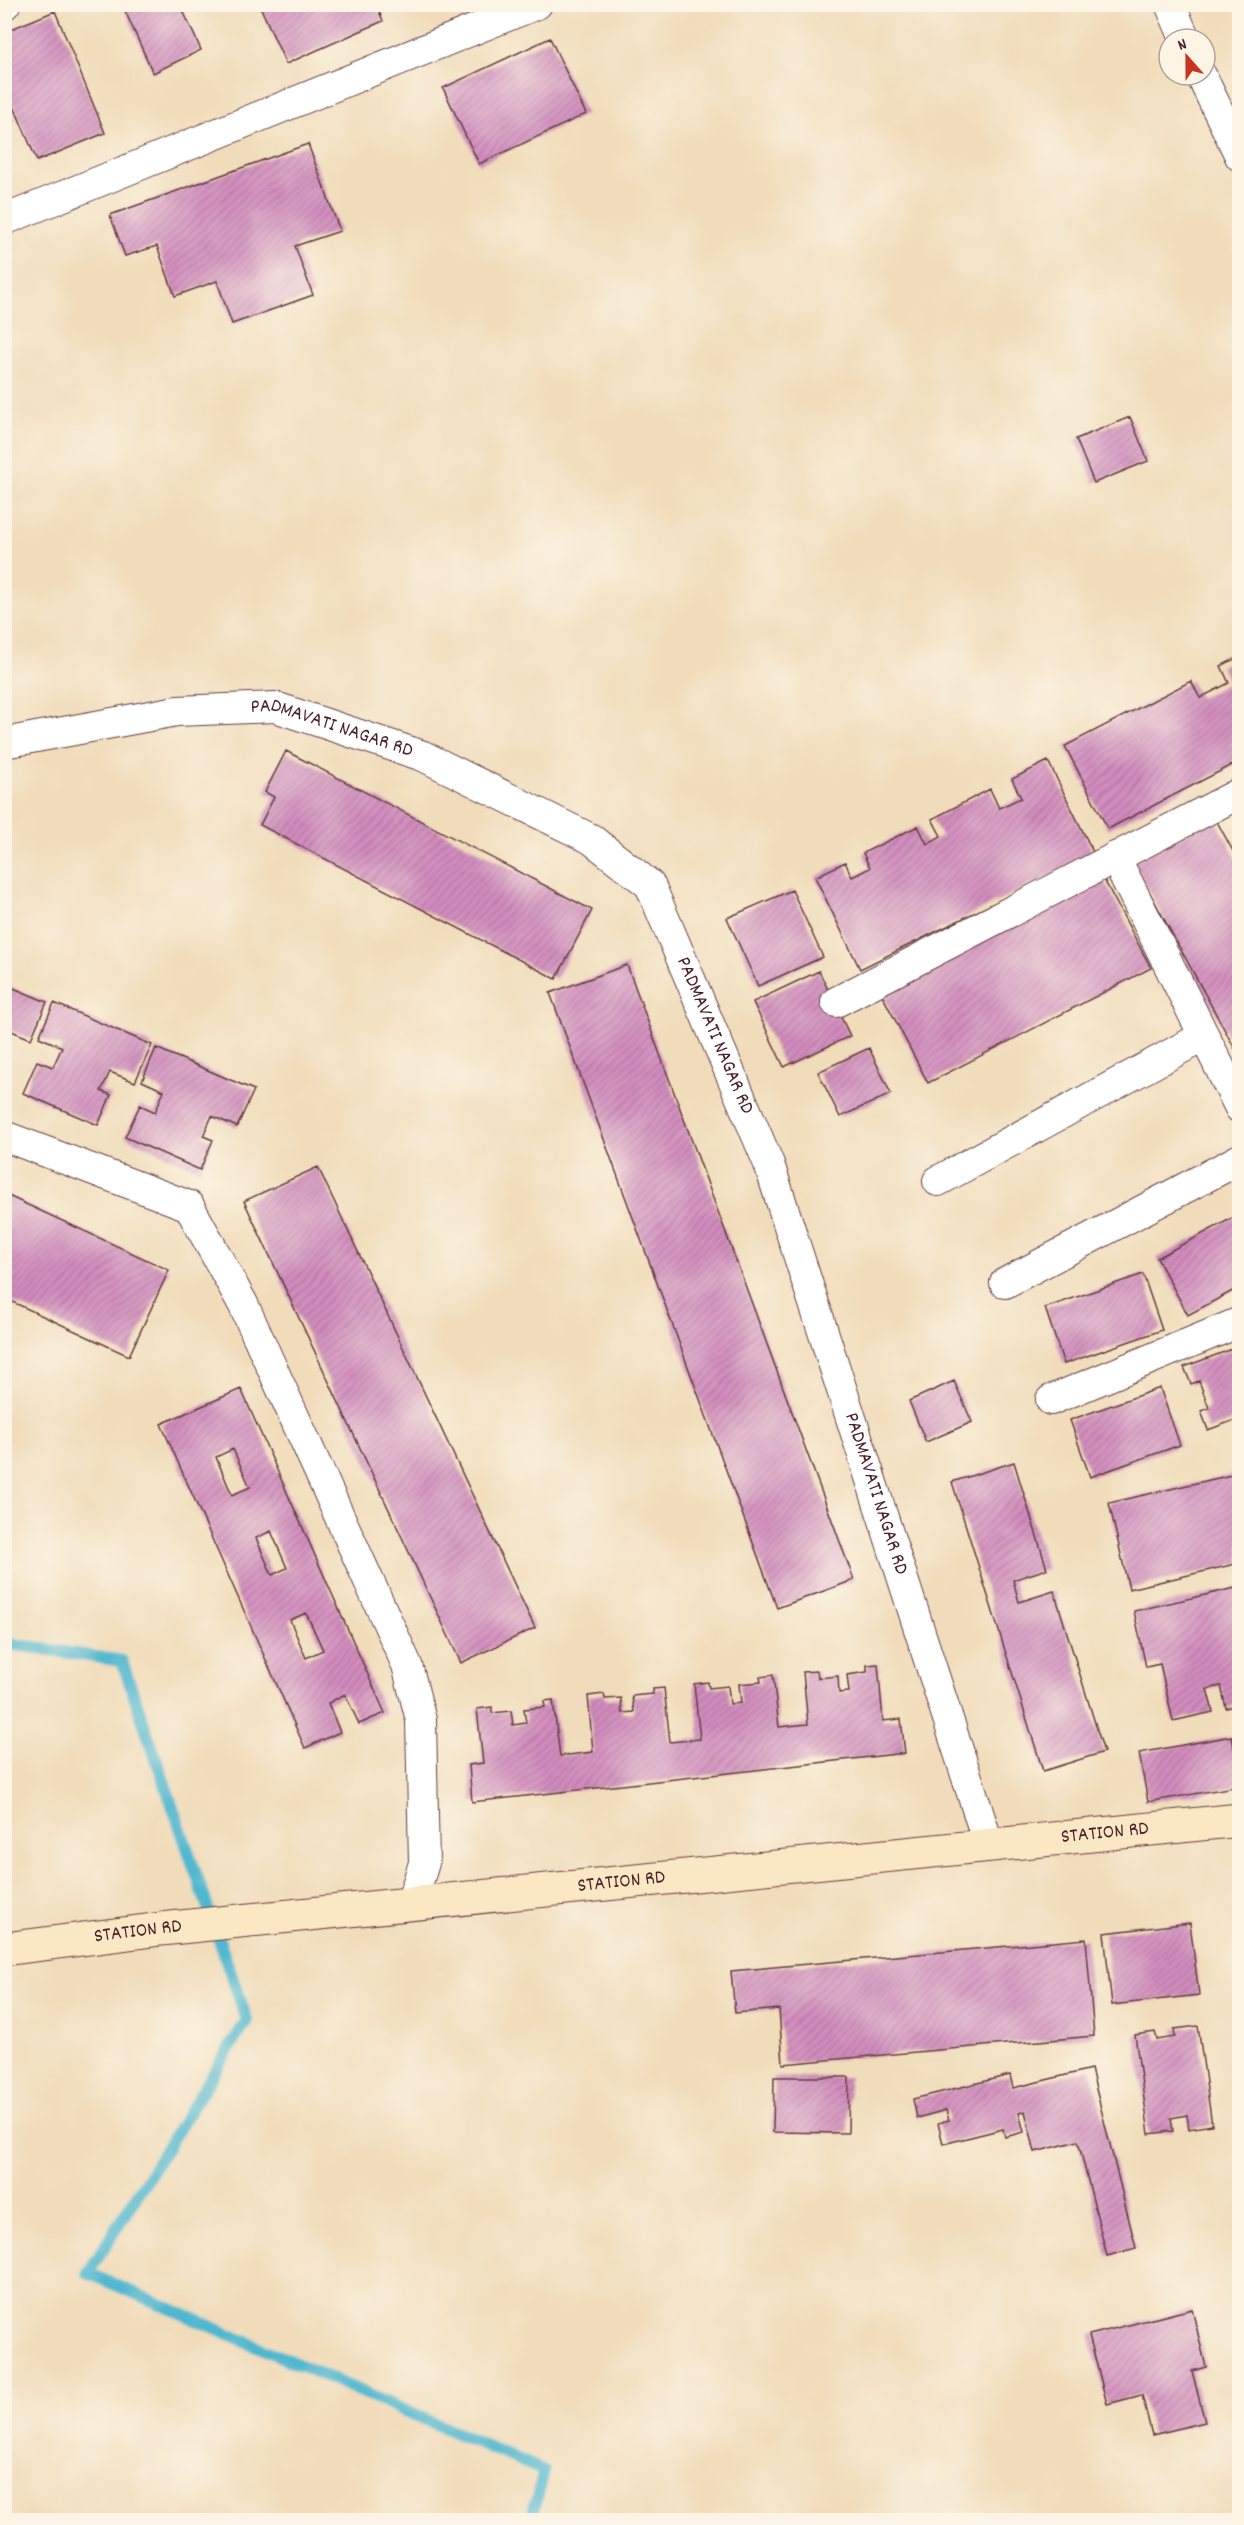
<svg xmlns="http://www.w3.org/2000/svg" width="1244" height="2525" viewBox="0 0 1244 2525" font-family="Dekko,sans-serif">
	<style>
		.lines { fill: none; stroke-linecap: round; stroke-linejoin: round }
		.stream { stroke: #50b7cf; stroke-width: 12 }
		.building { fill: url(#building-hatch); fill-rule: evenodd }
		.minor-casing { stroke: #633b40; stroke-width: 32 }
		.secondary-casing { stroke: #633b40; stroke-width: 35 }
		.minor { stroke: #fff; stroke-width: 30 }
		.secondary { stroke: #fae7c3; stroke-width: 33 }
		.labels { text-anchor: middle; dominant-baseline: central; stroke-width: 6; stroke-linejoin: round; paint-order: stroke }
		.street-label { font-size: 20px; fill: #4a1f2b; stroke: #fcf5e5 }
	</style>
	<defs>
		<pattern id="building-hatch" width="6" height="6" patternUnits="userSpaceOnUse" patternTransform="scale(1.5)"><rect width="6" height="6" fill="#d28dbe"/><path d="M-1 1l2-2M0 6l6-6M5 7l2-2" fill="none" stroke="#ac739b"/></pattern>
	</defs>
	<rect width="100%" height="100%" fill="#fcf5e5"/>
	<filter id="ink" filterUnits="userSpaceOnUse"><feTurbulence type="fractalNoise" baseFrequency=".0167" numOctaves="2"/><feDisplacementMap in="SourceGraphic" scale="12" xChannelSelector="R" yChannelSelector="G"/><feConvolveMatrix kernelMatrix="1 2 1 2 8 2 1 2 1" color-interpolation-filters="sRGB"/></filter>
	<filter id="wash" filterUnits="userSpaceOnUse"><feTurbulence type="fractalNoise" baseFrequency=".008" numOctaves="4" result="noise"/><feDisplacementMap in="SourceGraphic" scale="24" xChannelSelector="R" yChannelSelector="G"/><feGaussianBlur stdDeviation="1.35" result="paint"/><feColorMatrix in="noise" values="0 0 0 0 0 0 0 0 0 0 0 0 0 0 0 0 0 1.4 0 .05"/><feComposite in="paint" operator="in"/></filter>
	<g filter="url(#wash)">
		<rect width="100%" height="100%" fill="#f0dcba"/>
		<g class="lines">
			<path class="stream" d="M4,1643L122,1661L247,2020L88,2273L544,2471L531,2520"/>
		</g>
		<g id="blocks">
			<path class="building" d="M122,4H180L201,50L153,73Z
				M259,4H376L383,21L286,64Z
				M55,11L105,133L37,161L4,83V32Z
				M550,38L586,114L479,164L443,88Z
				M4,99L14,121L4,125Z
				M308,144L340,231L295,246L313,295L232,324L217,281L175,296L157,246L125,256L110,215Z
				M1130,417L1148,461L1094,483L1076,439Z
				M1240,656V761L1108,829L1065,746L1191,681L1200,698L1229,683L1221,666Z
				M286,751L592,910L556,979L260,825L274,797L265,792Z
				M1048,761L1094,854L860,969L815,877L845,862L852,877L870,868L863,853L918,826L927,844L941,836L932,819L990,789L999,808L1021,798L1012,779Z
				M1215,818L1240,864V1058L1133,862Z
				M1102,876L1151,968L928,1083L880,991Z
				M792,890L823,957L758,986L727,918Z
				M627,965L854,1580L777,1608L550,993Z
				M819,971L850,1036L784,1067L753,1002Z
				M4,984L47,1002L31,1039L4,1028Z
				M54,1003L152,1045L135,1082L110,1072L101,1091L111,1095L98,1125L23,1093L37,1061L53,1067L62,1047L39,1037Z
				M156,1048L254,1090L237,1127L212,1116L203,1136L213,1140L200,1170L125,1137L140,1105L155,1112L164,1091L142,1081Z
				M869,1048L891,1094L840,1117L818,1072Z
				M318,1167L535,1628L461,1663L244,1201Z
				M4,1194L169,1270L129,1356L4,1298Z
				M1236,1216L1240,1222V1287L1188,1315L1157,1258Z
				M1143,1274L1162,1330L1064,1364L1045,1308Z
				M1240,1346V1418L1208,1430L1201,1411L1209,1408L1199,1381L1191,1384L1184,1367Z
				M954,1381L972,1422L926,1442L909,1401Z
				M1160,1388L1180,1445L1090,1477L1070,1420Z
				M241,1389L385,1713L359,1724L345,1694L328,1703L340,1732L305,1748L161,1424ZM233,1449L250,1487L232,1495L216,1457ZM271,1531L287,1568L272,1575L256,1538ZM306,1613L323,1650L306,1658L290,1620Z
				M1014,1462L1047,1569L1013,1580L1019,1602L1054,1591L1104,1752L1043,1771L952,1482Z
				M1240,1473V1563L1129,1589L1109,1503Z
				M1240,1587V1705L1226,1708L1221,1686L1207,1689L1213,1712L1173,1721L1160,1664L1146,1667L1134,1611Z
				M878,1664L883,1721L901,1719L905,1753L472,1802L469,1765L483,1763L477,1709L492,1707V1713L511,1711L513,1725L526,1723L524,1709L545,1707L544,1701L553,1700L560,1756L593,1752L588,1696L604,1694L605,1699L621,1698L622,1713L634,1712L632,1696L653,1694V1689L664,1688L670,1742L700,1739L694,1684L708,1682L709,1688L728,1686L730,1704L741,1703L739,1684L761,1682L760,1677L773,1675L779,1727L808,1724L803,1672L817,1671L818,1678L838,1676L839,1693L849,1692L847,1675L867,1672V1665Z
				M1232,1736L1240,1786L1148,1802L1139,1753Z
				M1190,1923L1199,1995L1112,2005L1104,1933Z
				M1086,1939L1094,2036L783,2064L779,2009L735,2013L731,1971Z
				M1198,2026L1212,2125L1189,2129L1187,2115L1171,2118L1173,2131L1149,2134L1135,2035L1155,2032L1157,2040L1175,2037L1174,2029Z
				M1091,2069L1136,2248L1107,2256L1078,2141L1035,2152L1025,2111L1019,2113L1024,2132L1005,2137L1003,2129L943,2144L938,2123L949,2120L946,2110L917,2118L913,2099L1010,2075L1013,2088Z
				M774,2077H849L848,2133L773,2132Z
				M1192,2309L1206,2367L1192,2371L1205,2422L1152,2435L1142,2395L1107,2404L1089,2335Z"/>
		</g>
	</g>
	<g filter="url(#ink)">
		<use href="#blocks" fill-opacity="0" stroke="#633b40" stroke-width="1.5"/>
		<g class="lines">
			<g class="minor-casing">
				<g id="minor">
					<path d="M1170,4L1185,39"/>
					<path d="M4,5L5,4"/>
					<path d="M1201,75L1240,156"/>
					<path d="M4,220L537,4"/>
					<path id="s1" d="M4,743L177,711L275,707L423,756L591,839L650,885L769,1164L989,1846"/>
					<path d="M1115,857L1240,1108"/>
					<path d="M836,1002L1240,793"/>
					<path d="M4,1136L189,1206L243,1304L407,1665L421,1720L424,1863L411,1904"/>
					<path d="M938,1181L1204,1036"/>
					<path d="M1005,1283L1240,1159"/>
					<path d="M1051,1400L1240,1322"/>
				</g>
			</g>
			<g class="secondary-casing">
				<g id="secondary">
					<path id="s2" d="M4,1949L161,1929L1240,1820"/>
				</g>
			</g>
			<use href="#minor" class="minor"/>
			<use href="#secondary" class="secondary"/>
		</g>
	</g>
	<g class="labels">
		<g class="street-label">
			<text stroke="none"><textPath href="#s1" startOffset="334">PADMAVATI NAGAR RD</textPath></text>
			<text stroke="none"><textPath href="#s1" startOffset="856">PADMAVATI NAGAR RD</textPath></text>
			<text stroke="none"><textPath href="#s1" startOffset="1342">PADMAVATI NAGAR RD</textPath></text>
			<text stroke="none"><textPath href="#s2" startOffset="1107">STATION RD</textPath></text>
			<text stroke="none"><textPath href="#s2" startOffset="621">STATION RD</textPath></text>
			<text stroke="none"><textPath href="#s2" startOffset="135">STATION RD</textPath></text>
		</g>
	</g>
	<rect width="1244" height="2525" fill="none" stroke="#fcf5e5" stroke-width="24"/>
	<g transform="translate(1187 57) rotate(339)"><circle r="28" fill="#fcf5e5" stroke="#b59f9b" stroke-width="1.5"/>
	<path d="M0-4.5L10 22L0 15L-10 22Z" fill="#c8321e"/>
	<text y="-9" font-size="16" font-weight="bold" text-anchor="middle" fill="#4a1f2b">N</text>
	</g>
</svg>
